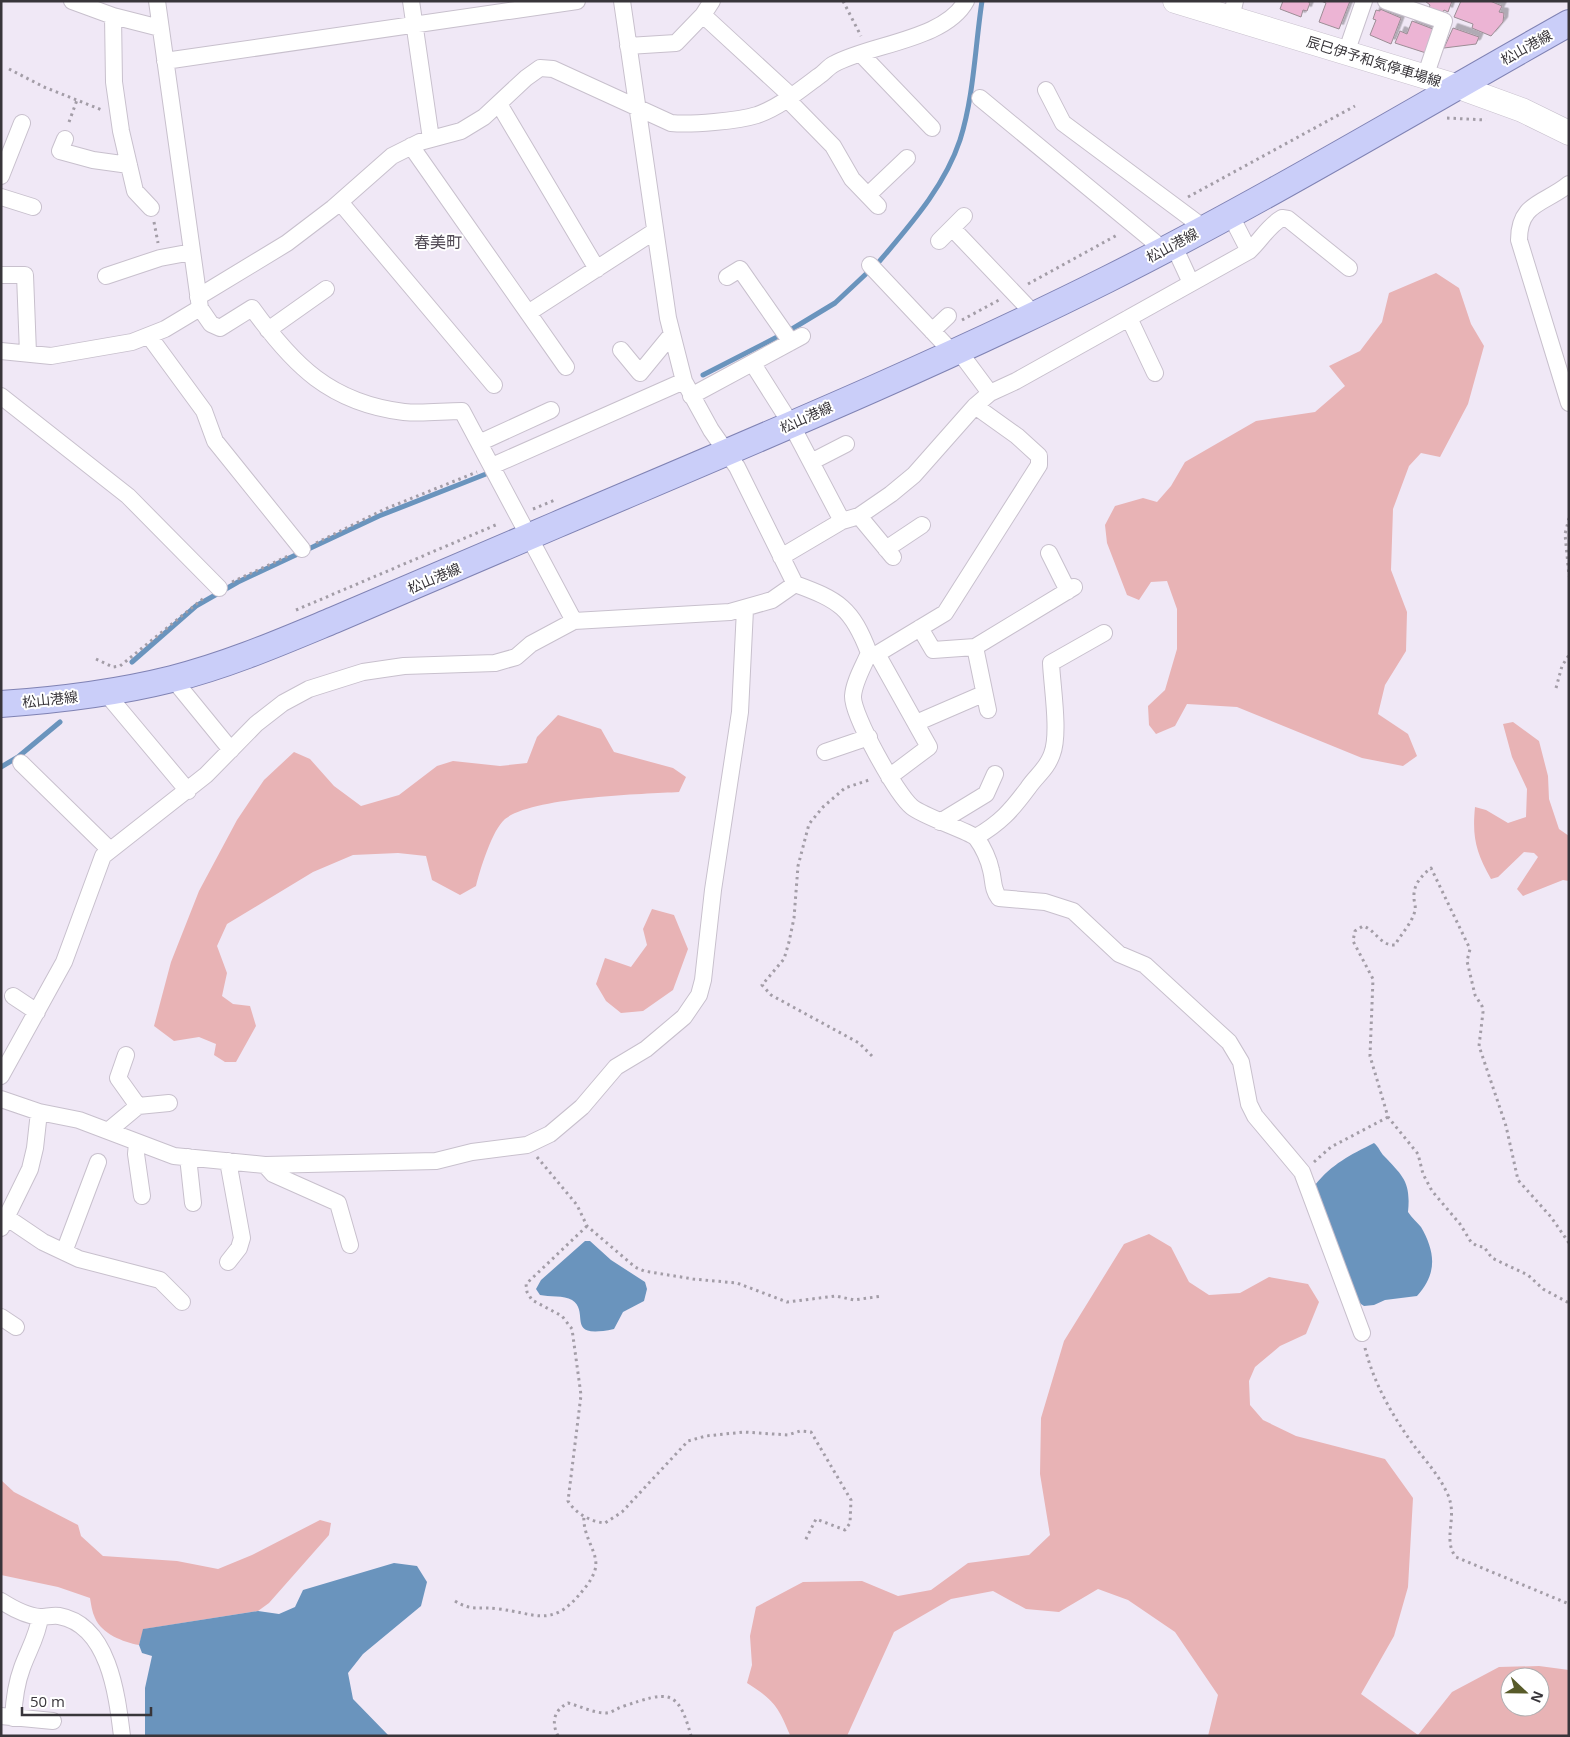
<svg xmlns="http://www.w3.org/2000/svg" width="1570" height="1737" viewBox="0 0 1570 1737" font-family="'Open Sans','Noto Sans JP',sans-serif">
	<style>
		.green { fill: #e8b3b5; fill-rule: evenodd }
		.water { fill: #6a94bd }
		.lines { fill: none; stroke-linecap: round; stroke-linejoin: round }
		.stream { stroke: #6a94bd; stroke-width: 5 }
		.building { fill: #ecb4d4; stroke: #9c8d95; filter: url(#shadow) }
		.street-casing { stroke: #c8c0cd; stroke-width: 18 }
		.secondary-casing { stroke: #c8c0cd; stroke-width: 25 }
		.primary-casing { stroke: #8083b4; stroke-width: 28 }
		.path { stroke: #a39da7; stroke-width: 3; stroke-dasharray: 2.5 4; stroke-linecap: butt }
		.street { stroke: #fff; stroke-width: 16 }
		.secondary { stroke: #fff; stroke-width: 24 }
		.primary { stroke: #cacef9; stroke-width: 26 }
		.labels { text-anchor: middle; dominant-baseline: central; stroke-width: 4; stroke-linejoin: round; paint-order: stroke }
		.street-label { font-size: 14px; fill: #38353a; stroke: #fff }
		.quarter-label { font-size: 16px; fill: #504954; stroke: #fff }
	</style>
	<defs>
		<filter id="shadow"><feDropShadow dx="4.5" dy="-4.5" stdDeviation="0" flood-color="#0004"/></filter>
	</defs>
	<rect width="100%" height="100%" fill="#f0e8f6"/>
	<path class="green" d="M1436,273L1459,288L1471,324L1484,346L1468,404L1440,457L1421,453L1409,466L1393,509L1391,570L1407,612L1406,651L1385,685L1378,714L1408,734L1417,756L1403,766L1362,758L1237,707L1187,704L1175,726L1156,734L1149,725L1148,706L1165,690L1177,649V609L1167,581L1151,582L1139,600L1127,595L1107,543L1105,525L1115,506L1143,498L1157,502L1171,486L1185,462L1256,421L1315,412L1345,386L1329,366L1360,351L1382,322L1389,293Z
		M558,715L601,729L614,752L673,768L686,777L679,792C642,794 532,797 505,819C492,830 480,870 476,886L460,895L432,880L426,856L398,853L353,855L313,872L227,924L217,946L227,973L222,996L233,1004L250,1006L256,1026L236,1062H225L214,1055L216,1044L199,1037L174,1041L154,1026L171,962L199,891L237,820L264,780L294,752L310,759L334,786L361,806L399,795L437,766L453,761L500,766L527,763L537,737Z
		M1513,722L1539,741L1548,776L1549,799L1559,829L1569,836V881L1563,880L1523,896L1517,889L1538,857L1534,853L1524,852L1498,877L1491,879C1476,852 1472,838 1475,807L1486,810L1508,823L1526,817L1527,789L1512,757L1503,724Z
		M652,909L674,915L688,949L673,990L643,1011L621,1013L606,1001L596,984L605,958L631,967L647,945L643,929Z
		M1149,1234L1171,1247L1189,1282L1209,1295L1240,1293L1269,1277L1308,1284L1319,1302L1306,1334L1280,1346L1255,1367L1249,1381L1250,1405L1263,1420L1296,1436L1385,1459L1413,1498L1408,1587L1394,1636L1361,1694L1418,1735L1452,1692L1499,1667L1539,1666L1569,1670V1736H1208L1218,1695L1175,1632L1128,1600L1098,1589L1059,1612L1026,1609L993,1591L951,1599L894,1632L847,1736L790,1735C778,1706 774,1700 747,1683L752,1665L750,1636L756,1607L803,1582L862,1581L898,1596L931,1590L968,1563L1029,1555L1050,1535L1040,1474L1041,1418L1064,1341L1124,1244ZM1510,1677H1540V1707H1510Z
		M1,1480L14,1492L78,1525L81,1536L103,1556L177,1561L218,1569L252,1555L320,1520L331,1523L329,1535L269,1603L258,1611L144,1629L139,1645C123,1642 102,1634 95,1618C92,1612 91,1604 90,1598L58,1587L1,1575Z"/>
	<path class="water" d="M1374,1143C1379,1147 1380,1152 1384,1156C1403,1176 1411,1182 1408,1212C1412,1218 1417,1222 1421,1227C1436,1253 1437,1274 1417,1296L1385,1300L1374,1305L1364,1306L1358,1302L1315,1185C1332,1164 1350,1155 1374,1143Z
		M585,1241H590L611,1260L645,1282L647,1289L644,1301L623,1312L614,1329C563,1340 591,1312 572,1300C564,1295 549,1297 540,1295L536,1289L541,1280Z
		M394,1563L417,1566L427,1582L421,1606L363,1654L348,1673L353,1699L389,1736H145V1688L152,1656L142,1653L139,1645L143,1629L258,1611L279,1614L295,1607L303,1590Z"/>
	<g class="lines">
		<path class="stream" d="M878,263C909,226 944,188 960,140C974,96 975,47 982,1
			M792,329L835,303L867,273
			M703,375L779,336
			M132,662L196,606L238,582L379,516L491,472
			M1,767L18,757L60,722"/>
	</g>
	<path class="building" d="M1283,1H1307L1310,3L1307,11L1303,10L1301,17L1280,9Z
		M1321,1H1350L1339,29L1319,22L1326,3Z
		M1425,1H1452L1448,12L1444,10L1442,14L1429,8L1430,5Z
		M1461,1H1490L1502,6L1499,12L1504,13L1503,22L1491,36L1472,28L1473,24L1454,17Z
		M1380,9L1401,18L1391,44L1370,35L1376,20L1373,19L1376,10L1380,11Z
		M1412,21L1433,29L1426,53L1395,43L1400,31L1407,34Z
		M1453,28L1479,37L1476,44L1444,48Z"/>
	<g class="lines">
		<g class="street-casing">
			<path id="street" d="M72,1L113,16L160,28
				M157,1L200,308L211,324L220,328L252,308C293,365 330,403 404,412C423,414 443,411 462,411L574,621
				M411,1L431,139
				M622,1L668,318L684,381L711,430L737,467L795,584C839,600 852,608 869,653C863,667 854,682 853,696C852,715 897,795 912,807C924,817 972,832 977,839C983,847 989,860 991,870C994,881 992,889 999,898L1045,902L1073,911L1119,954L1145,965L1229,1042L1241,1062L1249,1104L1255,1116L1302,1172L1362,1333
				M1386,1L1444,21L1425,77
				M703,15L791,96
				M113,16L114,82L121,131L135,191L151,208
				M1231,18L1235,1
				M628,46L676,43L703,15L712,1
				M1346,53L1364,1
				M861,54L932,128
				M165,61L577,1
				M1046,90L1063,123L1204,228
				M980,98L1164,250
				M787,99L833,146L852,179L878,206
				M499,104L597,269
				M65,139L60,151L93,160L129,165
				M411,146L566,367
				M1,176L22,123
				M1569,184C1545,204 1519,202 1519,240L1569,403
				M868,195L907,158
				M1,197L33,207
				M340,202L494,385
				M1230,214L1249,251
				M952,228L1035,315
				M939,241L964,216
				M1173,244L1191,283
				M870,265L953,353
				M1,275H25L28,353
				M106,276L160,258L192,252
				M727,277L740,269L791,342
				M198,297L287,243L333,208L392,156L420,142L461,131L484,117L526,78L540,68L553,69L671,123C691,125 738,121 757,115C780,107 800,90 819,76C824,73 828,67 834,64C870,44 945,40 966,1
				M528,313L655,231
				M1129,318L1155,373
				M268,330L326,289
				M932,331L948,316
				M149,336L204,411L215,441L302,549
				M621,350L640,373L672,334
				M958,350L990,393
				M1,351L51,356L132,342L165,329L200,308
				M753,364L791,424L842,521
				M1,396L128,496L219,588
				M691,396L802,336
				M479,443L551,410
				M811,462L846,444
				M492,466L684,381
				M859,516L893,557
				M886,549L922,525
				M1049,553L1068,591
				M781,557L842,521L859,516L891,494L914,475L975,406L990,393L1016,381L1249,251C1261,240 1268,226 1282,218L1288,219L1349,268
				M920,628L933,650L975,647L1074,587
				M975,647L988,710
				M869,653L877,654L945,613L1039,465V456L1017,436L975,406
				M877,654L929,747L889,777
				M173,679L231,750
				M105,692L188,791
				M916,723L983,694
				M825,752L869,737
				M21,763L109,849
				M940,822L986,794L995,774
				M976,837C1000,823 1011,811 1028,788C1036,776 1047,769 1052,754C1060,734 1052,686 1051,663L1104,633
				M13,996L37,1012
				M1,1076L64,962L103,856L206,775L256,724L283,703L309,689L363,672L404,666L495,663L516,657L531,644L574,621L730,612L772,600L795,584
				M1,1099L39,1112L79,1120L174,1156L265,1165L436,1161L472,1152L527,1145L550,1134L582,1107L616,1067L646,1049L684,1017L699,995L703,980L713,890L740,712L745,609
				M138,1106L169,1103
				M108,1131L138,1106L118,1078L126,1055
				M137,1143L136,1154L142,1196
				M188,1157L193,1203
				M265,1165L273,1174L338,1203L350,1245
				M6,1217L43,1242L79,1259L160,1280L182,1302
				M1,1228L30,1169L35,1148L39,1112
				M64,1252L98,1162
				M228,1262L239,1248L242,1238L228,1161
				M1,1317L16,1327
				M1,1601C12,1608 27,1616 40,1617C46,1617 53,1615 59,1616C109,1625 117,1695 122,1736
				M1,1716L53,1721
				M13,1718C14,1700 16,1684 22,1668C28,1651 38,1635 40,1617"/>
		</g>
		<g class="secondary-casing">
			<path id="secondary" d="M1175,1L1456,86L1522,110L1569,133"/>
		</g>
		<g class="primary-casing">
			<path id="primary" d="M1,704C59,700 116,693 172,679C228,665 281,642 334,620C408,589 482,557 556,525C741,446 928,369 1108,279C1265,200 1416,109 1569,23"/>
		</g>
		<path class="path" d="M843,1L861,36
			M9,69L44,87L102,110
			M1447,118L1486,120
			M69,122L77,100
			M1188,197L1355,106
			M154,222L158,243
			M1028,284L1119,234
			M962,320L999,300
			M533,509L555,500
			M1569,518L1565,534L1569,576
			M316,543L385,509L477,472
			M232,582L288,556
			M296,610L498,524
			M96,659L113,667L120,666L205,597
			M1556,688L1562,666L1569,655
			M872,1056L859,1043L771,995L762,985L784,959L789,942L794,918L798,866L809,824L823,807L845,788L872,779
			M537,1157L577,1205L587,1226L635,1267L644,1271L693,1279L737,1283L787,1302L836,1296L854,1300L882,1296
			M1314,1162L1331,1147L1388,1117
			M587,1226L526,1284L527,1292L532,1300L562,1316L572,1329L581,1395L568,1501C575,1513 591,1522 605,1523L622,1512L688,1441L706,1436L744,1432L788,1435L800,1431L811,1432L851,1500L850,1523L845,1530L816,1519L805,1541
			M1569,1243L1551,1217L1518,1180L1506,1126L1479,1046L1483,1012L1482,1006L1475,995L1467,961L1470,949L1431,868C1421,876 1413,885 1414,898C1414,902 1416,906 1415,910C1413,922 1401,934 1395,945C1380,946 1376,930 1363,926L1355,931L1353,941L1373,979L1370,1056L1388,1117L1418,1154L1423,1174L1432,1191L1460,1224L1471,1242L1477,1246L1484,1247L1492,1258L1528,1275L1543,1289L1569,1303
			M1365,1348C1374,1384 1393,1417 1415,1447C1427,1462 1440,1477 1448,1495C1458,1518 1442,1540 1456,1557L1569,1604
			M455,1601C472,1612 481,1606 499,1609C534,1613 551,1628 579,1595C585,1588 592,1580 595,1570C600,1553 582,1538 584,1515
			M558,1736C551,1722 554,1710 568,1703C580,1706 593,1713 606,1713C612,1713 617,1708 624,1706C667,1692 678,1687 691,1736"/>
		<use href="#street" class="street"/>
		<use href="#secondary" class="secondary"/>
		<use href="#primary" class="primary"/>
	</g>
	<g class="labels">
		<g class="street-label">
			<text transform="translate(1526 47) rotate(-29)">松山港線</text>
			<text transform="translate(1374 61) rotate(17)">辰巳伊予和気停車場線</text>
			<text transform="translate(1172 245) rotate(-28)">松山港線</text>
			<text transform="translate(806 417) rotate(-24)">松山港線</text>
			<text transform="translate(434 578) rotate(-23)">松山港線</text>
			<text transform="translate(50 699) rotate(-6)">松山港線</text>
		</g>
		<g class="quarter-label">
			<text x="438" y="242">春美町</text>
		</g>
	</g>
	<rect width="1570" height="1737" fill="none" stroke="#38353a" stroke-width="5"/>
	<g transform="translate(1525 1692) rotate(112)"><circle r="24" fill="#ffffff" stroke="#afaeb0"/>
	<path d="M0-4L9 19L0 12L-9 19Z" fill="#585b29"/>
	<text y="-8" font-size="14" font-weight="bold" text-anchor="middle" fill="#38353a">N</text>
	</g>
	<path d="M22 1707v8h129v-8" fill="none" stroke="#38353a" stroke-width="2.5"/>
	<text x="30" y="1707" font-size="15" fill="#38353a" stroke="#ffffff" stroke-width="4" paint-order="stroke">50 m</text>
</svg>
